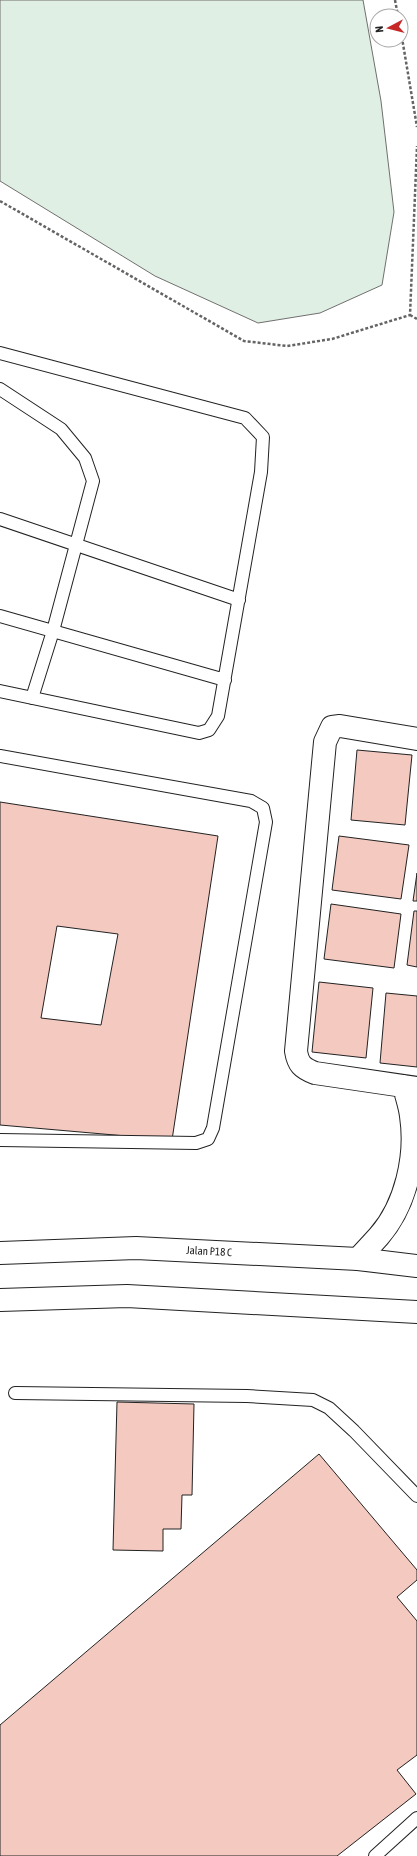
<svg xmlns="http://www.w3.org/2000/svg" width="417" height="1856" viewBox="0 0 417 1856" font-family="'Asap Condensed',sans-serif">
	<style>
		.green { fill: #e0efe3; stroke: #6f6f6f }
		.building { fill: #f3c9c0; stroke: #222; fill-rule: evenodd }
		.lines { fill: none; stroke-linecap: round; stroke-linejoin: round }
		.service-casing { stroke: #222; stroke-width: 14 }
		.minor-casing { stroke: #222; stroke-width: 24 }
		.tertiary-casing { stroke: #222; stroke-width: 24 }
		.path { stroke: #646464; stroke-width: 2.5; stroke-dasharray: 3 2; stroke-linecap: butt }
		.service { stroke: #fff; stroke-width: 12 }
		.minor { stroke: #fff; stroke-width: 22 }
		.tertiary { stroke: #fff; stroke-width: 22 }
		.labels { text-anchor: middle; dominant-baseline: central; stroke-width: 3; stroke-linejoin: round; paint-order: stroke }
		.street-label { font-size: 11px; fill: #222; stroke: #fff }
	</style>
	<rect width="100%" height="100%" fill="#fff"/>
	<path class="green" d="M0,0H363L381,101L394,212L382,285L320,313L258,323L155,276L0,181Z"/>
	<path class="building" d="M357,750L412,755L405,825L351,820Z
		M0,802L218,836L172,1140L0,1125ZM57,926L118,934L101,1025L41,1018Z
		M339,836L409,845L401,899L332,890Z
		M417,873V901H413Z
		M331,904L401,914L394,968L324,959Z
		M414,911H417V967L407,965Z
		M319,982L373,988L366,1058L312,1052Z
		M386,993L417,996V1067L380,1063Z
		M117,1402L194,1404L192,1495H182L181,1529H163V1551L113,1550Z
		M319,1454L417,1570V1580L397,1597L417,1621V1755L397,1770L416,1794L337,1856H0V1725Z"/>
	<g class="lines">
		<g class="service-casing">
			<path id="service" d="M0,353L245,418L263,437L261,472L218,716L209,730L199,733L0,691
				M0,389L61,429L85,458L93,481L53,631L32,698
				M0,519L239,600
				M0,616L225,680
				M0,756L251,801L263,808L266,822L213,1128L208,1139L196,1143L0,1140
				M15,1393L247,1396L313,1400L329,1408L354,1431L417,1496
				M375,1856L417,1818"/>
		</g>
		<g class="minor-casing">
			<path id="minor" d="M417,739L340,726L332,727L325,742L296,1051C298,1064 302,1068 315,1073L417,1088
				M358,1259C365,1251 372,1244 379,1236C406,1205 417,1156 411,1116C410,1106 406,1096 404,1086"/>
		</g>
		<g class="tertiary-casing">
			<path id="tertiary" d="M0,1253L136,1248L358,1259L417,1266
				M0,1300L127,1296L417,1312"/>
		</g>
		<path class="path" d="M395,0L398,16
			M401,32L417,127
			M0,201L244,341L287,346L332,339L410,315L417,146
			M410,315L417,319"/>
		<use href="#service" class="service"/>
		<use href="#minor" class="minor"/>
		<use href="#tertiary" class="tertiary"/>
	</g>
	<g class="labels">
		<g class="street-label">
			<text transform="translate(209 1251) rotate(3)">Jalan P18 C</text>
		</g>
	</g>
	<g transform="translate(389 28) rotate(263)"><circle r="19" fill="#ffffff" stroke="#a7a7a7"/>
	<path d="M0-3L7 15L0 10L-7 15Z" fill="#c62828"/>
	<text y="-6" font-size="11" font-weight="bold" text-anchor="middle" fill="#222222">N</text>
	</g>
</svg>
